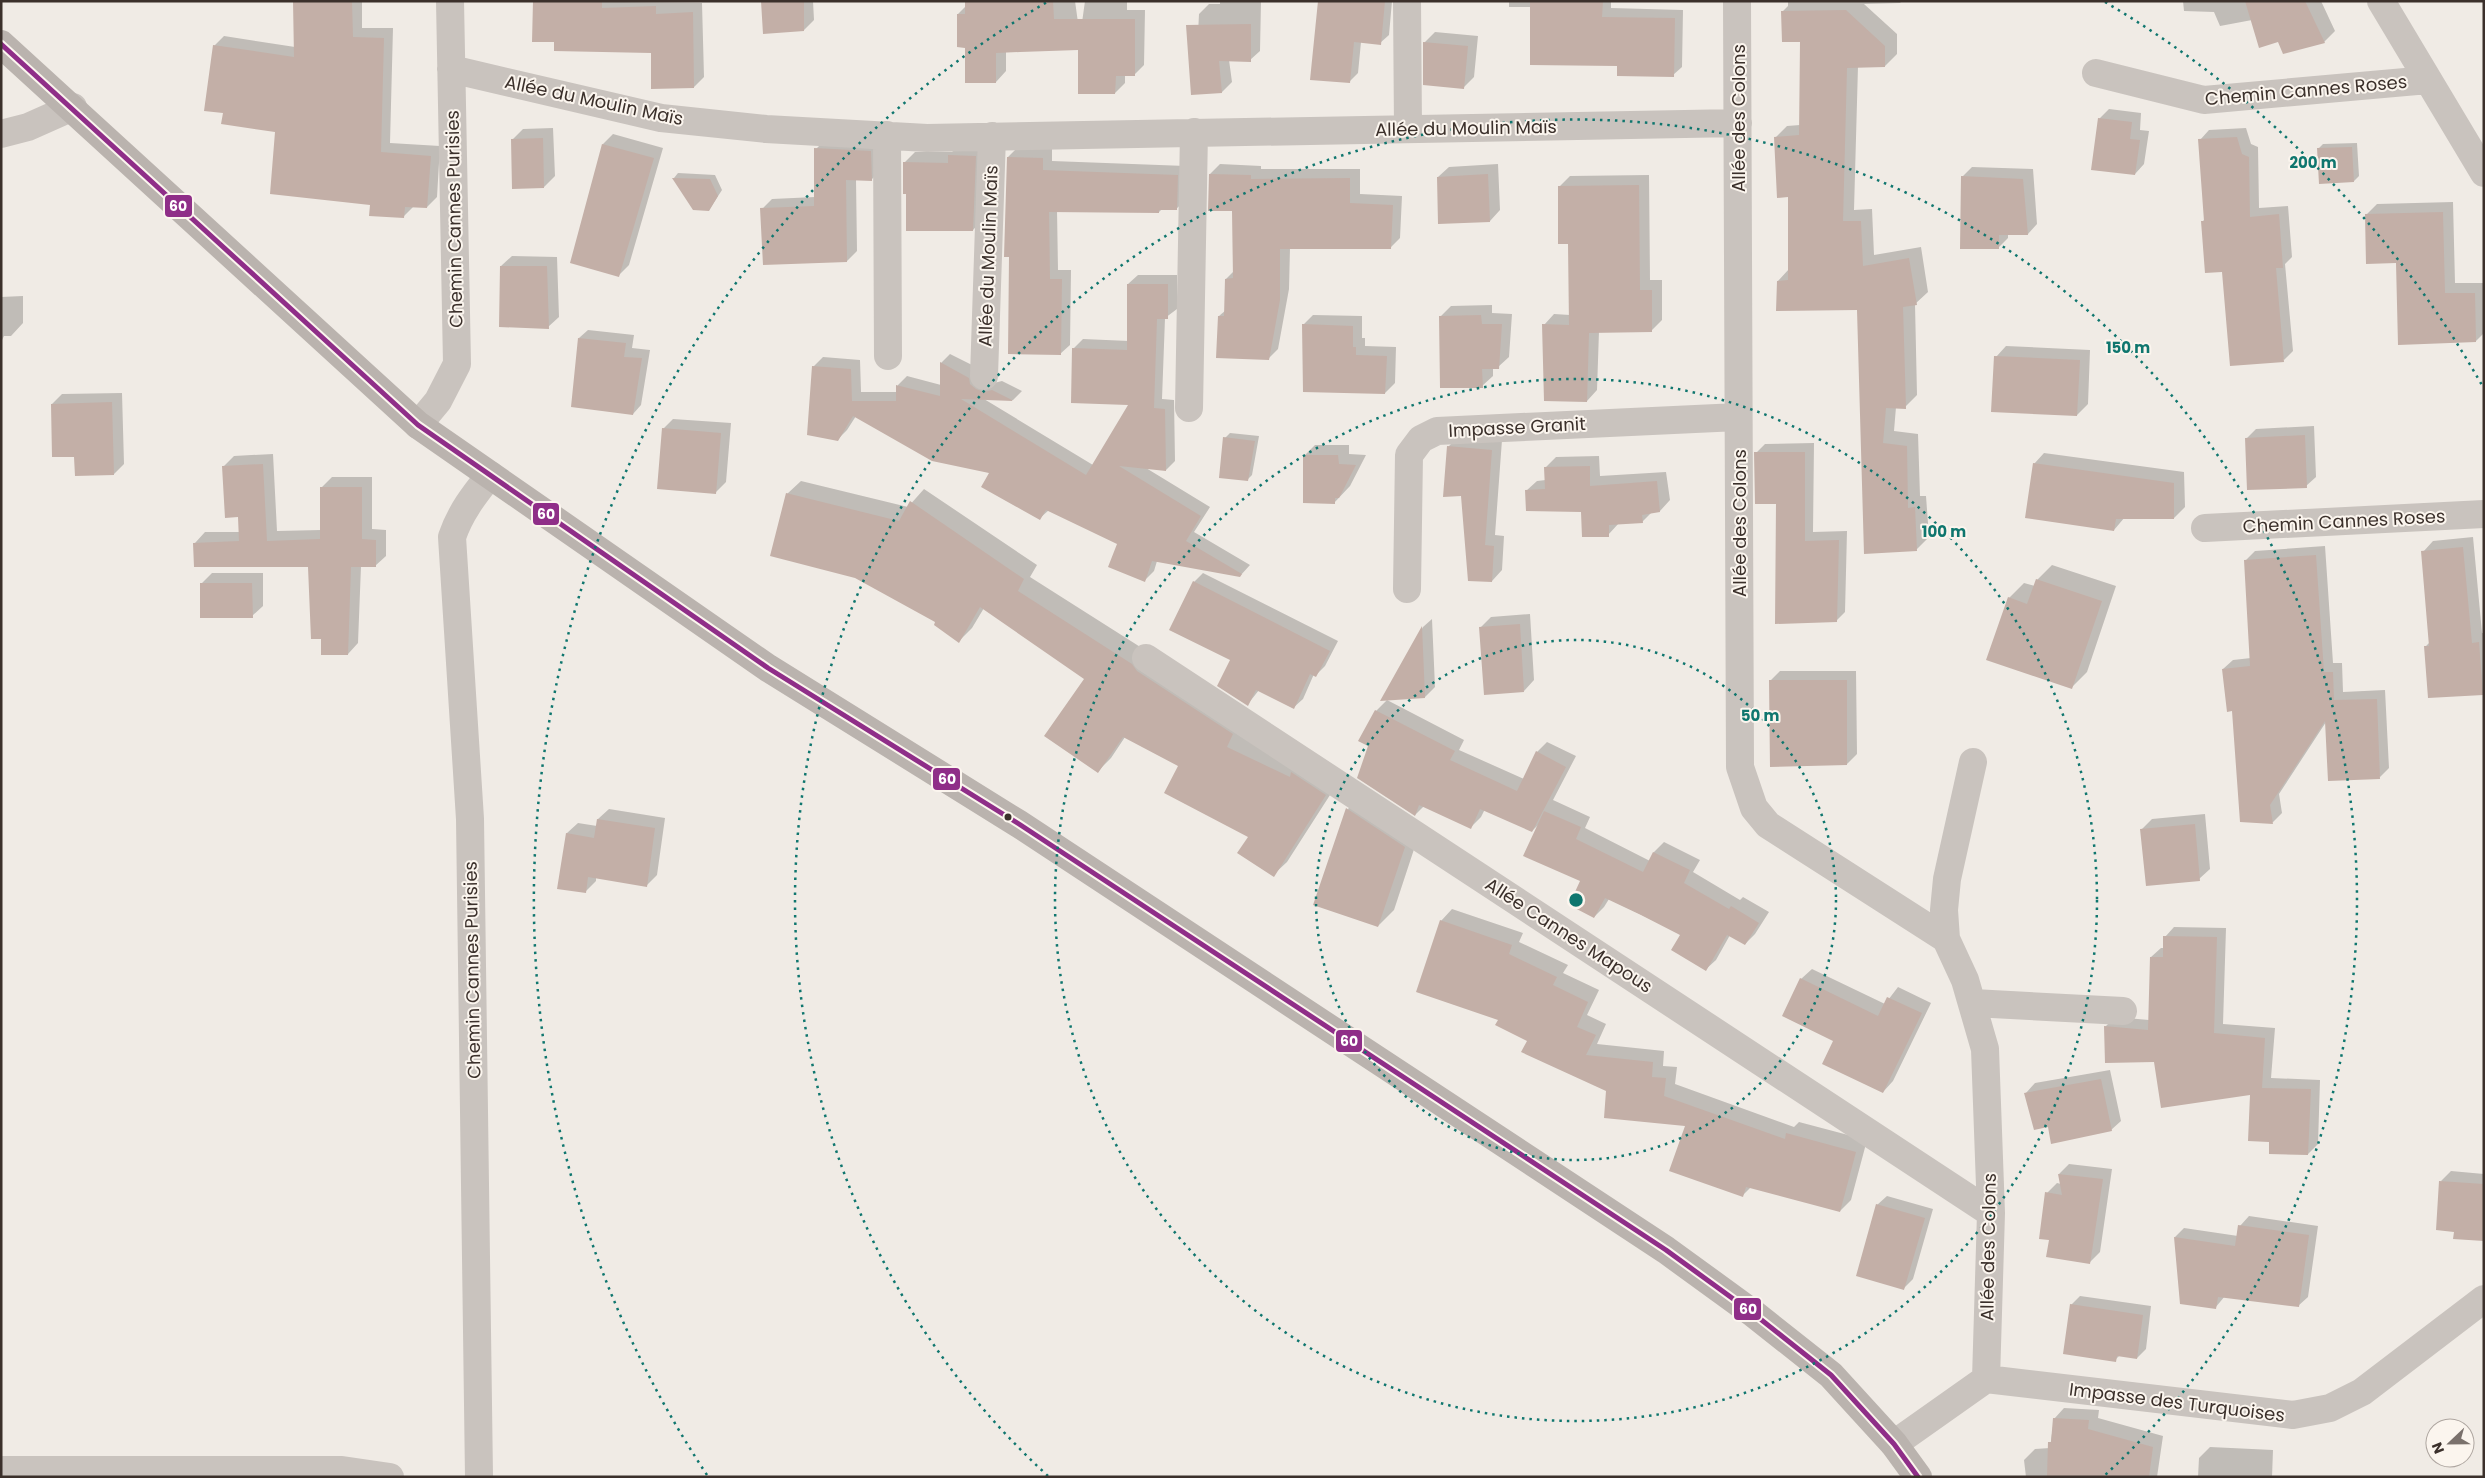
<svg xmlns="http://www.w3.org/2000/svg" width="2485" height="1478" viewBox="0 0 2485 1478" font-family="Poppins,sans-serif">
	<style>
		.shadow { fill: #0003 }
		.building { fill: #c3afa7 }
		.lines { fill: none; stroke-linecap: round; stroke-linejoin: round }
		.minor { stroke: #c9c3be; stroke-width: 28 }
		.secondary { stroke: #bab3ae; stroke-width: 28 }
		.bus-1-casing { stroke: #fbf5ee; stroke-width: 9 }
		.bus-1 { stroke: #8f2e88; stroke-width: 5 }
		.ring { fill: none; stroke: #0f766e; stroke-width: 2.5; stroke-dasharray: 2.5 5 }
		.bus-dot { fill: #3b302b; stroke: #fbf5ee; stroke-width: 2 }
		.labels { text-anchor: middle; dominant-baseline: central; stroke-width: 4; stroke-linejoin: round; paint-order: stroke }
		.street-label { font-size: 18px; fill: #3b302b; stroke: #fbf5ee }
		.centre { fill: #0f766e; stroke: #fbf5ee; stroke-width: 2.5 }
		.ring-label { font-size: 15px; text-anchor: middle; font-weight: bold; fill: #0f766e; stroke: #fbf5ee; stroke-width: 4; stroke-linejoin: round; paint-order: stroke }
		.line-badge { stroke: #fbf5ee; stroke-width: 2 }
		.badge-label { font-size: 14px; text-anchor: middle; font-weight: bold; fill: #fff }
	</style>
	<rect width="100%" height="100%" fill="#f0ebe5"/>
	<path class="shadow" d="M295,1H362V28H393L390,143L440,146L437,197L427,207H413L403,217L372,204L276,131L224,112L214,46L224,36L295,47Z
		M534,1L702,3L704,77L694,87L652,52L555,41Z
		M763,1H813L814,20L804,30Z
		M966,1H1075L1080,37L1085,1H1127V10H1145L1144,65L1134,75H1125V83L1115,93L1080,38L1006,52V71L996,82L966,47L958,14L966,6Z
		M1220,1H1261L1260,51L1250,60H1229L1232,82L1222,92L1195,94L1199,14L1209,4H1220Z
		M1319,1H1392L1389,35L1380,43L1361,42L1358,73L1349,82Z
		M1509,1H1611V8L1683,10L1682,67L1673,75L1619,64L1531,7H1509Z
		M1788,1H1902L1900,3L1864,4L1897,34V54L1885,66H1858L1854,210L1872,209L1874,255L1921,247L1928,292L1915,304L1917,395L1905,407H1896L1894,431L1918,434L1920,496H1926L1929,537L1917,549L1865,552L1859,309L1778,281L1789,269V196L1775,138L1787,126L1800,125L1802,41L1782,12L1788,6Z
		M2183,1H2321L2335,31L2324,42L2279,40L2252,20L2220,26L2214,12L2184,11Z
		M1435,32L1478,36L1474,77L1463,88L1424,43Z
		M2109,109L2141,113L2140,130L2149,131L2144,164L2135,174L2099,119Z
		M553,128L555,176L544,187L512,140L523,129Z
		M2246,128L2251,144L2258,147L2259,208L2288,206L2292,257L2285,264L2293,351L2284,360L2223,271L2202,222L2206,218L2200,140L2209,130Z
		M613,134L663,148L629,265L619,275L603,144Z
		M826,139L881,141V170L871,180L856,179L857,251L847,261L762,209L772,199L815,197L816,149Z
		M2357,143L2359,176L2354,181L2318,149L2323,144Z
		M960,145L986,146L983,219L973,230L904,163L915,152H952Z
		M1017,148L1052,149V161L1186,166V200L1176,209H1162L1159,212L1057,210L1058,270H1071L1070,345L1060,354L1010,256L1008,157Z
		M1220,164L1261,166V169H1360V194L1402,196L1400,238L1390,248H1290L1289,289L1278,349L1268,359L1219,316L1226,310V279L1234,271L1233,210L1210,174Z
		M1498,164L1500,210L1490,221L1438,177L1449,167Z
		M1972,167L2033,169L2037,224L2028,234H2008V238L1998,248L1962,177Z
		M678,173L715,175L722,190L709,210L693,209L674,178Z
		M1649,175L1650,280H1662V320L1651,331H1599L1597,390L1587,401L1544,325L1554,314L1570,315L1569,243L1560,186L1570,176Z
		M2453,202L2455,283H2484V333L2476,341L2397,262L2366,215L2377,204Z
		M512,256L557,257L559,317L548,327L501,266Z
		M1138,275H1177V309L1165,318L1162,399L1174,400L1175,461L1166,470L1146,468L1210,507L1194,532L1250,565L1240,576L1157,561L1154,571L1145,580L1119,543L1049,510L1040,518L990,473L856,416L847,430L837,440L813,367L823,357L860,360L861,392H898V385L907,376L941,385V363L950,354L978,368L994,383L1002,381L1022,391L1013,400L984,399L1093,465L1130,404L1072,402L1074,348L1083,339L1129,341L1128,284Z
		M23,296V323L11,336H4L1,342V297Z
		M1492,305V313L1512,314L1509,357L1498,367H1493V376L1482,386L1440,317L1451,306Z
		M1313,315L1362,316V338H1365V346L1396,347L1395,383L1385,393L1303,325Z
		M588,330L634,335L632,348L650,350L641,405L633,414L579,338Z
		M2006,346L2090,350L2088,404L2077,415L1996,357Z
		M122,393L124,464L114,474L75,455L52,404L62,394Z
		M673,419L731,423L726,482L716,492L663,429Z
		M2314,426L2316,477L2306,486L2246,439L2256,429Z
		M1230,433L1259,436L1252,475L1247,480L1225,438Z
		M1459,436L1502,440L1495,535L1504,536L1502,570L1492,581L1462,495L1448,447Z
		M1814,443L1813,532L1847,531L1845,612L1836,621L1777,503L1756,453L1765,444Z
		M1315,445H1349V454L1366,455L1350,486L1334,503L1304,456Z
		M2044,453L2184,472L2185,507L2174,518L2125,517L2114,530L2034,464Z
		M273,454L277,531L321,530V488L332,477H372V529L386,530V556L375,566H361L358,643L348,654L323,638L309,566L195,543L205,532H240L239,516L223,467L234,456Z
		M1599,456L1600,476L1666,472L1670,500L1660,511L1652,512L1642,522L1619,523L1608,535L1582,511L1526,491L1537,481L1546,480V467L1556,457Z
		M801,481L908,507L924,489L1037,565L1030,577L1145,650L1339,781L1287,862L1273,875L1250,837L1179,765L1125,737L1111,758L1098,771L1086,678L984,608L972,628L959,641L787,494Z
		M2473,537L2482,633H2484L2483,694L2425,647L2430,642L2423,552L2433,541Z
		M2325,546L2333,663H2342L2343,692L2385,690L2389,768L2380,777L2326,722L2279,794L2282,813L2273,822L2241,820L2233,710L2223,669L2233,660L2251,658L2246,560L2255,551Z
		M2052,565L2116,586L2087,672L2072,687L2009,598L2024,583L2035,586L2037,580Z
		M212,573H263V606L252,616L202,583Z
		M1203,573L1338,641L1325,666L1316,675L1314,674L1303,699L1293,708L1259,690L1248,704L1232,659L1194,582Z
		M1530,614L1534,680L1524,691L1481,627L1491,617Z
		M1432,619L1435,687L1425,697L1383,700L1423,627Z
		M1780,671H1856L1857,754L1847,764L1770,681Z
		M1387,700L1464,740L1459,750L1524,779L1537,752L1547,742L1576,756L1553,800L1590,817L1585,828L1650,861L1654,852L1664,842L1700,860L1693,872L1740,900L1743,897L1769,912L1755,934L1745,944L1730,935L1716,960L1705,970L1681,934L1609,899L1604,907L1594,917L1582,881L1538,825L1532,831L1485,809L1481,817L1471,827L1424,806L1415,815L1370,745L1376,711Z
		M1363,793L1420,831L1394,910L1378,926L1348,809Z
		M609,809L665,818L657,875L646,886L596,877V881L585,892L558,888L567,833L578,823L597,826L598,819Z
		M2205,814L2210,869L2199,879L2142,829L2152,819Z
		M1452,909L1523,933L1519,942L1568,965L1563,973L1599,990L1587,1015L1606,1024L1597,1044L1664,1051L1663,1066L1677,1067L1675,1084L1794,1127L1799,1122L1867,1140L1851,1200L1840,1211L1751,1187L1742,1196L1687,1125L1607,1090L1500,1019L1441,921Z
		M2174,927L2226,928L2223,1024L2275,1028L2271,1078L2320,1080L2318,1144L2308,1154L2271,1140L2252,1094L2155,1061L2105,1027L2115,1017L2149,1020L2151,957L2161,948H2164L2165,937Z
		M1812,969L1885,1004L1898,987L1931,1003L1893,1081L1883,1092L1835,1040L1801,979Z
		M2110,1070L2121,1121L2111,1130L2049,1125L2026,1093L2035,1083Z
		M2069,1164L2112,1169L2100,1252L2090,1262L2050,1239L2047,1193L2057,1183L2061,1184L2059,1174Z
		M2451,1171L2484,1174V1240L2441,1181Z
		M1887,1196L1933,1209L1913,1279L1904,1288L1877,1205Z
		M2249,1216L2318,1226L2308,1297L2298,1306L2225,1296L2215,1308L2175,1237L2184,1228L2238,1236L2240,1226Z
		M2080,1296L2151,1306L2146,1349L2137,1358L2120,1355L2115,1360L2071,1305Z
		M2064,1408L2099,1410L2098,1418L2163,1436L2157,1477H2026L2024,1460L2035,1449L2050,1448L2054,1419Z
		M2210,1447L2273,1450L2272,1477H2198L2199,1458Z"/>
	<path class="building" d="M293,1H352L353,37L384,38L381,152L431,156L427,208L405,207L404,218L369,216L370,205L270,194L275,132L221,124L223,113L204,111L213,45L294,57Z
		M533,1H602V8L656,6V14L693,12L694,88L651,89V53L554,51V42H532Z
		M761,1H804V31L763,34Z
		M965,1H1053L1054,19H1135V76H1116L1115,94H1078V50L1020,52L996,53V83H965V48L957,47V14H965Z
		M1318,1H1385L1381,45L1354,42L1350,83L1310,80Z
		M1530,1H1603L1602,17L1675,18L1674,77L1617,76V66L1530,65Z
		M2245,1H2305L2325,43L2283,54L2278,42L2259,48Z
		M1846,10L1885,46V67L1847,68L1843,221H1861L1863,266L1909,258L1917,305L1903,307L1906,409L1886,408L1883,443L1907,446L1908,508L1915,507L1917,551L1864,554L1857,310L1776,311L1777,281L1788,280V197L1777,198L1774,137L1799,135L1800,42H1782L1781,11Z
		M1251,24V62L1219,61L1222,93L1191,95L1186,25Z
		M1423,42L1468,46L1464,89L1423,85Z
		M2098,118L2132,122L2130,139L2140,140L2135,175L2091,170Z
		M2237,137L2242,154L2249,157L2250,217L2279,214L2283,268H2276L2284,362L2230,366L2222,272L2205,273L2201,221H2204L2198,139Z
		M543,138L544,188L512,189L511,139Z
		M602,144L654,158L619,277L570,263Z
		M2352,147L2354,182L2319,184L2317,148Z
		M814,148L871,151L872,181L846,180L847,262L763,265L760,208L814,206Z
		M948,155L976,156L973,231H906V194H903V162L948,163Z
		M1007,157L1043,158V170L1178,175L1177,210H1159V213L1049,212L1050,279H1062L1061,355L1008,354L1009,257H1004Z
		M1209,174L1251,175V179L1350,178V203L1393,205L1391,249H1280V300L1269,360L1216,358L1218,316H1224L1225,279L1233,278L1232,211H1208Z
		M1488,174L1490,222L1438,224L1437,177Z
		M1961,176L2023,179L2028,235H1999V249H1960Z
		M672,178L710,179L718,196L709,211L693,210Z
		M1639,185L1640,290H1652V332L1589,333L1587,402L1544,401L1542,324L1569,325L1568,244H1558V186Z
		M2443,212L2445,293H2475L2476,342L2398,345L2396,263L2366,264L2365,214Z
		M500,266H547L549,329L499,327Z
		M1127,284H1168V319H1157L1154,408L1165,409L1166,471L1119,466L1201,516L1186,541L1242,574L1240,577L1152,561L1145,582L1108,567L1117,544L1046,510L1040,520L981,487L989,473L932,461L853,416L838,441L807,435L812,366L851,369L852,401H896V385L940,396V362L969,378L970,384L976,389L984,392L992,390L1014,401L961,399L1086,475L1128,405L1071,403L1072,348L1127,350Z
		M1481,315L1482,324H1502L1499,369H1482L1483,388H1440L1439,316Z
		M1302,324L1353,326V347H1356V355L1387,356L1385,394L1303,392Z
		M578,338L626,343L624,357L642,358L633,415L571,407Z
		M1994,356L2080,360L2077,416L1991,412Z
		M112,402L114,475L75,476L74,457H52L51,404Z
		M662,428L721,433L716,494L657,489Z
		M2305,435L2307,488L2247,490L2245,438Z
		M1223,437L1255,441L1248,481L1219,478Z
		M1447,446L1492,450L1485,545L1494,546L1492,582L1468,581L1461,496L1443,497Z
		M1754,452H1805V541L1839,540L1837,622L1775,624L1776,504H1755Z
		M1303,455H1338L1339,464L1356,465L1339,498H1335V504L1303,503Z
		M2033,463L2174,483V519H2116L2114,531L2025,518Z
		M263,464L267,541L320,539V487H362V539L376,540V567H351L348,655H321V639H311L308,567H194L193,543L239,541L238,517L225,518L222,466Z
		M1590,466V486L1657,481L1660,512L1642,515L1643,523L1609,525V537H1582L1581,512L1526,511L1525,490L1545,489L1544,467Z
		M786,493L899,521L910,501L1024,579L1018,591L1132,664L1137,671L1233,734L1227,747L1290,777L1291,772L1326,795L1274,877L1237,853L1248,837L1164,793L1178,766L1123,737L1098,773L1044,736L1084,679L980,607L959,643L934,625L935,622L855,578L770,556Z
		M2463,547L2472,643L2479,642L2483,695L2428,698L2424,646H2429L2421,551Z
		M2316,555L2324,672H2333L2334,700L2377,699L2380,779L2328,781L2325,721L2270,805L2273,824L2240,822L2232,711L2227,712L2222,669L2250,666L2244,560Z
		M2036,579L2102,601L2072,689L1986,660L2008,597L2027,604Z
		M1193,581L1330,651L1316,677L1310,674L1294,709L1256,690L1248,706L1217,686L1230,660L1169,630Z
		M200,583H252L253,618H200Z
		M1520,624L1524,692L1484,695L1479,627Z
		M1422,626L1425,698L1380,701Z
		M1769,680H1847V765L1770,767Z
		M1375,710L1455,751L1450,760L1517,791L1536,751L1566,767L1532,832L1480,809L1471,829L1419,805L1415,816L1357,778L1368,746L1358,741Z
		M1346,808L1405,847L1378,927L1313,905Z
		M1544,811L1581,827L1576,839L1643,872L1653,852L1690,870L1684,883L1729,909L1731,906L1759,923L1745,945L1727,935L1706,971L1671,950L1680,935L1641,915L1605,898L1594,918L1569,905L1580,881L1523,856Z
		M597,819L655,828L647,887L588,877L586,893L557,889L566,833L594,838Z
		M2195,824L2200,881L2146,886L2140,829Z
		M1440,920L1512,945L1509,954L1557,977L1553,985L1588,1002L1577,1027L1596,1035L1586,1055L1653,1062L1652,1077L1666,1078L1664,1096L1785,1139L1786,1133L1856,1152L1840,1212L1746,1187L1743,1197L1669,1171L1685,1126L1604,1118L1606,1091L1521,1052L1527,1041L1495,1025L1498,1020L1416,992Z
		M2163,936L2217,937L2214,1033L2265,1038L2262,1088L2311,1089L2308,1155L2269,1154V1142L2248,1141L2250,1095L2161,1108L2154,1062L2105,1063L2104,1026L2148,1030L2150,957H2163Z
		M1800,978L1878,1016L1887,997L1922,1013L1883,1093L1822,1064L1833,1041L1782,1016Z
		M2101,1079L2112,1131L2051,1144L2048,1127L2034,1130L2024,1093Z
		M2058,1174L2103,1179L2090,1264L2046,1257L2049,1240L2039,1239L2045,1192L2062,1195Z
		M2439,1181L2484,1184V1241L2453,1239L2454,1232L2436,1230Z
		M1876,1204L1925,1218L1904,1290L1856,1276Z
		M2238,1225L2309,1235L2299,1307L2218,1297L2216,1309L2180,1304L2174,1237L2235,1246Z
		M2070,1304L2143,1315L2137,1359L2117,1356L2116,1362L2063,1354Z
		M2053,1418L2089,1420L2088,1429L2153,1447L2149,1477H2047L2048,1442H2051Z"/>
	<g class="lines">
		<path class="minor" d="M1407,1L1408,129
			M1737,1L1740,767L1754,808L1768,825L1946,939L1965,980L1985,1049L1991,1213L1986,1379L1894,1444
			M2381,1L2484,173
			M451,69L661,118L766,129L927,138L1738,123
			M2096,73L2204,100L2428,80
			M1,134L28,127L73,107
			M887,135L888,356
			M984,376L992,136
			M1189,408L1194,132
			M418,425L438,401L457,364L450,1
			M2205,528L2484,514
			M1407,589L1409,455L1421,439L1437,431L1738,417
			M1146,658L1991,1213
			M1946,939L1944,910L1947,879L1973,762
			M1973,1003L2123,1011
			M1986,1379L2293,1415L2330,1408L2362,1392L2484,1299
			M1,1470H342L390,1477
			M479,1477L470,819L452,537C460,513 474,495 490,475"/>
		<path class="secondary" d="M1,44L418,425L768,668L1019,824L1666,1250L1754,1314L1831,1375L1894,1444L1918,1477"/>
		<g class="bus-1-casing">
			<path id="bus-1" d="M1,44L418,425L768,668L1019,824L1666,1250L1754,1314L1831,1375L1894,1444L1918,1477"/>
		</g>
		<use href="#bus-1" class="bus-1"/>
	</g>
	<g class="ring">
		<circle cx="1576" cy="900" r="260"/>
		<circle cx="1576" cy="900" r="521"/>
		<path d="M1048 1476A781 781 0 1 1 2104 1476"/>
		<path d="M707 1475A1042 1042 0 0 1 1047 2M2105 2A1042 1042 0 0 1 2483 387"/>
	</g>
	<circle class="bus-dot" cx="1008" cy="817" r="4.5"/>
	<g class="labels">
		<g class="street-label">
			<text transform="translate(2306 90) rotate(-5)">Chemin Cannes Roses</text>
			<text transform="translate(594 100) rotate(12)">Allée du Moulin Maïs</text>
			<text transform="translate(1738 118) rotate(-90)">Allée des Colons</text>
			<text transform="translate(1466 128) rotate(-1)">Allée du Moulin Maïs</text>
			<text transform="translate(454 219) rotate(-91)">Chemin Cannes Purisies</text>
			<text transform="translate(988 256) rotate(-88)">Allée du Moulin Maïs</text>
			<text transform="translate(1517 427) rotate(-3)">Impasse Granit</text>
			<text transform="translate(2344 521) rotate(-3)">Chemin Cannes Roses</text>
			<text transform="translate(1739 523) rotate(-90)">Allée des Colons</text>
			<text transform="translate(1569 935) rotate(33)">Allée Cannes Mapous</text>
			<text transform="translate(472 970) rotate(-91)">Chemin Cannes Purisies</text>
			<text transform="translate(1988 1247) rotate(-89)">Allée des Colons</text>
			<text transform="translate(2177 1402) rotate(7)">Impasse des Turquoises</text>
		</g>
	</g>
	<circle cx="1576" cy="900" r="8" class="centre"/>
	<g class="ring-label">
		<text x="2313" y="168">200 m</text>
		<text x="2128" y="353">150 m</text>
		<text x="1944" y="537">100 m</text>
		<text x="1760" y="721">50 m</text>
	</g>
	<g class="line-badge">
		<rect x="164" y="194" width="29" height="24" rx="5" fill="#8f2e88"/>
		<rect x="532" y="502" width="28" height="24" rx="5" fill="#8f2e88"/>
		<rect x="932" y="767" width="29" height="24" rx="5" fill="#8f2e88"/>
		<rect x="1335" y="1029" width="28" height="24" rx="5" fill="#8f2e88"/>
		<rect x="1733" y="1297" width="29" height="24" rx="5" fill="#8f2e88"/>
	</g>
	<g class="badge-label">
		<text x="178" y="211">60</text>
		<text x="546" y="519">60</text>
		<text x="947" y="784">60</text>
		<text x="1349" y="1046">60</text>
		<text x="1748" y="1314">60</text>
	</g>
	<rect width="2485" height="1478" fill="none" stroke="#3b302b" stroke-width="5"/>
	<g transform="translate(2450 1443) rotate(248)"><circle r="24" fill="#fbf5ee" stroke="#aea6a0"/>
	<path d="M0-4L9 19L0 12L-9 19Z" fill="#7a716c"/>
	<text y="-8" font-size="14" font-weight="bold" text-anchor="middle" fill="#3b302b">N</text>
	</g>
</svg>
